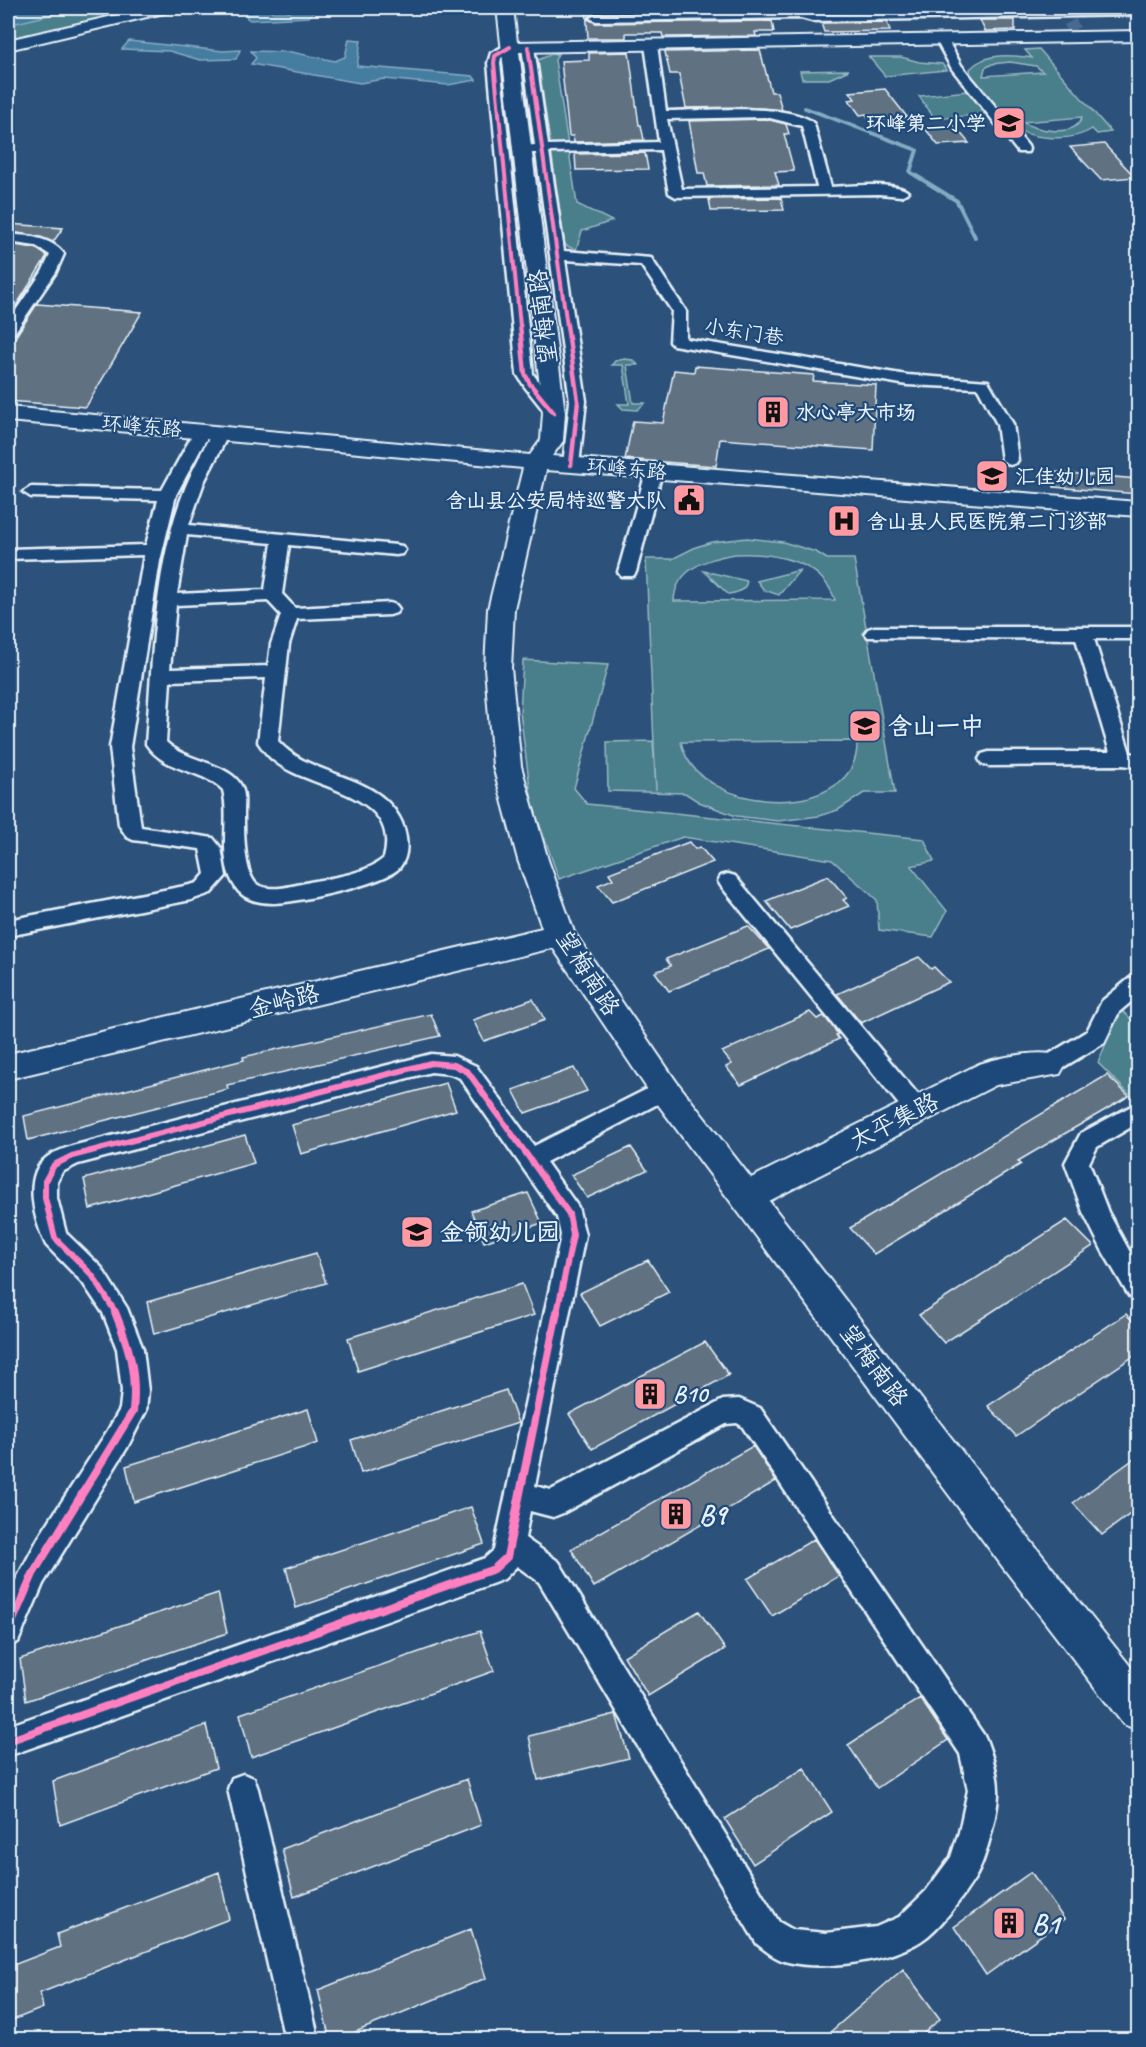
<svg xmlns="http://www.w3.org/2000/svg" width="1146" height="2047" viewBox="0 0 1146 2047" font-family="Caveat,'LXGW WenKai TC',sans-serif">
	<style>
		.green { fill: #4a7e8b; stroke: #99b8c2; stroke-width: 1.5; fill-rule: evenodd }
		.water { fill: #457da0; stroke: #86abc3; stroke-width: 1.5 }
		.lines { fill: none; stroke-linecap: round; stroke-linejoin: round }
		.stream { stroke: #86abc3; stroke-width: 4 }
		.building { fill: #607281; stroke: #e8f1f8; stroke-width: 1.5 }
		.street-tunnel { stroke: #486a8e; stroke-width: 13; stroke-dasharray: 13 7; stroke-linecap: butt }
		.street-casing { stroke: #e8f1f8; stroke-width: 5 }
		.secondary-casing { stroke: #e8f1f8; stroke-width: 4 }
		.street { fill: #1f4a7a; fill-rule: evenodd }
		.secondary { fill: #1f4a7a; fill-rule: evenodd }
		.cycleway-far3-casing { stroke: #1f4a7a; stroke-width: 6 }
		.cycleway-far2-casing { stroke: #1f4a7a; stroke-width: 8 }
		.cycleway-far1-casing { stroke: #1f4a7a; stroke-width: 10 }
		.cycleway-casing { stroke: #1f4a7a; stroke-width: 11 }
		.cycleway-far3 { stroke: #ff80c0; stroke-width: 4 }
		.cycleway-far2 { stroke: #ff80c0; stroke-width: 4.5 }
		.cycleway-far1 { stroke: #ff80c0; stroke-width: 6 }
		.cycleway { stroke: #ff80c0; stroke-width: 8 }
		.labels { text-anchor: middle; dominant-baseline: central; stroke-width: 4.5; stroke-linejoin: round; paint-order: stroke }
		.far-poi-label { font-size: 20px; font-weight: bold; fill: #e8f1f8; stroke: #1f4a7a; text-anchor: start }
		.far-street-label { font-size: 20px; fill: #e8f1f8; stroke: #1f4a7a }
		.street-label { font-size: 24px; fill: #e8f1f8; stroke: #1f4a7a }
		.poi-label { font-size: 24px; font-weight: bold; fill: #e8f1f8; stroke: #1f4a7a; text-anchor: start }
		.near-poi-label { font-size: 28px; font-weight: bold; fill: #e8f1f8; stroke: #1f4a7a; text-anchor: start }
	</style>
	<rect width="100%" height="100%" fill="#2c527b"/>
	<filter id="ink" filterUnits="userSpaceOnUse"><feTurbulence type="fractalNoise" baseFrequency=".0167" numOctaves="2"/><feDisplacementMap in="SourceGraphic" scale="12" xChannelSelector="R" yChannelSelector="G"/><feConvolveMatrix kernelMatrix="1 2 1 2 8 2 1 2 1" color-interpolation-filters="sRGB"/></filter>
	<g filter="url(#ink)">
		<path class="green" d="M8,8H152L8,42Z
			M1039,49L1111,132L1097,134L1092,129C1071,143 1025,140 1006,122C993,110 982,92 971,77L970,69C985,52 1012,55 1032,58L1025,50ZM1010,62L1036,66L1043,72L983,76L985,68L992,64ZM1082,117C1075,139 1036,130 1022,122Z
			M552,54H558L555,60L577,204L612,221L582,231L576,250L565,245L538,60Z
			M901,57L919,62L942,64L947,70L885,76L869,57Z
			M849,70L829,79H802L800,71Z
			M968,91L986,114L935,119L919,96Z
			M624,359L633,360L638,365H627L633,403H645L637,410L623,409L618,404H629L623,365H612L615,361Z
			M747,538L783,542L816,552L827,559H854L895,793H864L838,810L819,816L778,821L736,816L699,802L685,793L608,791L607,742L653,741L656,790L646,559H672L696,547L712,542ZM735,554C772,552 822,560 835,600L674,601C675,569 709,558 735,554ZM857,741C861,823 697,818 681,742Z
			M800,570L779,595L764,590L757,581Z
			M704,571L747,581C745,591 737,593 728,594Z
			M523,660L608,665L574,788L587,804L924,839L934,861L911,866L947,911L933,937L879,930L877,900L832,860L683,837L559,879L532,803L520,712Z
			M1120,1009L1138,1025V1103L1098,1063Z"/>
		<path class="water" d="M8,8H79L8,25Z
			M246,8H267L273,12H290L288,8H298L303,10L307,8H317L309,17L250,20L247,18Z
			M349,39L361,40L357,66L473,76L476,80L448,85L384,79L360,83L251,64L256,58L251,51L291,52L335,61L345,57Z
			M129,41L223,51L240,50L236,59L200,60L169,51L122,49Z"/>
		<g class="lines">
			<path class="stream" d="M805,108L917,150L910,172L957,201L975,237"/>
		</g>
		<path class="building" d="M586,8H769V10L596,13L588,19L596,23L772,21L774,32H755L756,36L663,37L662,33H626V38H588Z
			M816,8H881L883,12L818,13Z
			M980,20H1015V30L985,31Z
			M887,22L890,31L824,32L821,23Z
			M760,50L771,92H777L782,110L744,107L686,108L679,74H670L665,52Z
			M629,52L639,125H641L644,140L574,142L573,136H569L561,61L589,60V53Z
			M885,89L907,117L870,121L866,114L860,115L849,100L855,99L850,92Z
			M766,119L786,124L789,134H784L794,171L775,172L779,185L707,186L704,173H698L689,121Z
			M953,124L969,143L938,145L924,127Z
			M1104,144L1135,177L1101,180L1070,147Z
			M645,153L648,169L576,170L575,154Z
			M781,198L784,210L711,211L709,199Z
			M8,224L63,228L53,242L32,235L8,232Z
			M8,244L35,248L47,256L8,319Z
			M37,304L142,312L86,407L8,401V348Z
			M695,366L814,375L813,381L876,385L873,450L720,439L716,466L625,459L633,421L663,423L674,370L694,372Z
			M1054,472L1138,479V494L1054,487Z
			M689,842L695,849L700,847L713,862L612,902L598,885L613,879L609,873Z
			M828,876L847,898L843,900L849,906L790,930L766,901Z
			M748,926L769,949L669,991L655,972L671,966L666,959Z
			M919,957L931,969L934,967L949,982L861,1023L837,994Z
			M533,999L545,1020L484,1041L473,1020Z
			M810,1012L817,1019L824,1016L838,1034L836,1035L839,1039L741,1085L726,1067L732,1064L722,1052Z
			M431,1014L440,1036L227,1085L228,1089L28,1140L24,1116L244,1060L243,1057Z
			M574,1068L587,1091L525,1113L513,1090Z
			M1107,1075L1129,1096L1018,1161L1021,1164L874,1254L850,1228Z
			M446,1083L456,1110L301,1154L292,1125Z
			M245,1135L254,1163L90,1209L84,1179Z
			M631,1147L647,1170L587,1198L571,1175Z
			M528,1193L542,1223L484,1242L471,1211Z
			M1067,1220L1093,1246L944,1343L919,1315Z
			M316,1253L326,1283L154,1334L147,1302Z
			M648,1260L669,1292L600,1326L580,1293Z
			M522,1284L534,1315L358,1371L348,1338Z
			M1126,1314L1138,1327V1353L1016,1436L988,1406Z
			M705,1342L729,1375L592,1449L569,1414Z
			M506,1390L518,1423L361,1473L351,1440Z
			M308,1409L318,1443L134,1502L126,1466Z
			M753,1446L776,1481L594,1587L571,1549Z
			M1138,1456V1508L1102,1535L1073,1503Z
			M471,1507L484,1544L296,1608L286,1568Z
			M814,1539L839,1576L772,1616L747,1579Z
			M218,1593L227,1633L26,1701L20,1659Z
			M699,1611L725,1649L648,1696L624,1656Z
			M480,1631L494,1671L251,1757L240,1714Z
			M920,1698L948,1740L877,1788L848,1745Z
			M616,1714L629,1758L538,1780L529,1736Z
			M206,1725L216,1768L60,1825L53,1781Z
			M804,1768L832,1812L753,1864L725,1819Z
			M467,1779L481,1825L294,1897L282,1849Z
			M219,1872L229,1919L40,1993L43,2008L8,2022V1967L60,1947L57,1934Z
			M1031,1872L1064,1919L986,1975L954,1927Z
			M471,1929L486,1978L336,2040H330L318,1990Z
			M903,1969L940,2019L916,2040H821Z"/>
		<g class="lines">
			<path class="street-tunnel" d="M1070,22L1074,30"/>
			<g class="street-casing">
				<path id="street" d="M1133,10L1138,13L1137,15L812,21L801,18L596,21L590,18L596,15L802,12L813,15Z
					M942,36L946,37L961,65L1028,146L1029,149L1028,152H1018L952,69L936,40Z
					M651,41L657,45L666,111C696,111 795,102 814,124L831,187C847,186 896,181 908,192L901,196L879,194L676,197L669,193L661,150L549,152L564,251L651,258L686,311V339L907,375L988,381L1013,424L1018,460L1016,463L1010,465L1002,460L997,424L978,388L907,385L673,345L670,342L672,311L641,265L565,260L586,401L579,465L577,468H565L563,465L570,401L536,153H527L521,149L522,146L535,145L522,47L528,43L534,47L548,145L659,142L645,45ZM766,117L802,126L817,187L682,189L667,119Z
					M510,43L516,47L501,58L500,63L533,374L562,413L554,418L548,416L525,387L517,374L488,63L491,53Z
					M8,234C28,236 51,237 64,254L56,272L15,332L8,336V322L42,272L50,255L36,246L8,242Z
					M202,427L210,432L176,495L160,561L130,747L141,827L213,838L221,848L226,876L211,893L191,900L8,936V920L190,885L197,883L205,874L200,849L133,840L127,837L119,825L110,747L144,555L8,559V549L146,545L158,500L31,497L23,492L31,487L162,490L194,432Z
					M221,428L229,433L204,482L189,525L396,545L402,546L405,550L402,554L396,555L289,545L282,594L295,608L390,603L396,605L399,609L396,613L390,615L297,619L289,644L278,741C310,778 374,772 399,817C407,831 411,855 399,868C385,884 295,903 273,903C260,903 244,900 236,888C216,859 231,820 223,790C202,769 164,772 146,744C154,647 153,544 200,456C205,447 210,431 221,428ZM187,535L272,543L265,590L177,594ZM268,601L281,615L271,644L268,666L170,669L176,605ZM266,678L258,742C262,748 267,755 273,760C307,790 402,790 384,858C366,874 334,877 310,882C295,885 275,892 260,886C243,880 244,828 244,812C244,801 246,791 238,781C222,762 186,761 166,742L170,681Z
					M654,467L662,472L636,572L633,576H621L618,572L646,472Z
					M874,627H1138V639H1094L1130,753L1138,755V767L1122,765L989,766L982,764L979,759L982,754L989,752H1110L1076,639L868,637L865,633L868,629Z
					M728,874L735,876L925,1103L929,1110L925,1117L917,1119L909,1117L721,886L718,881L721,876Z
					M1138,976V996L1119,1012L1104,1043L1057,1071L1049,1074L1041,1071L1038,1065L1041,1059L1087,1031L1102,1001L1130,978Z
					M431,1054L454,1056L476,1066L534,1146L657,1084L665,1081L673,1084L677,1090L673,1096L546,1162L578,1207L585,1235L535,1486L551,1490L723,1400L739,1399L760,1408L985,1737C991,1752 998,1774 998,1790C999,1810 985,1862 975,1878C963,1897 940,1929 921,1941C890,1961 824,1971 788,1962C777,1960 766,1951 757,1944L539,1582L517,1566L504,1579L494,1583L8,1756V1726L485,1558L494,1550L561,1235L557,1217L460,1078L450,1074L431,1072L78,1164L62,1172L57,1182V1198L66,1233L101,1267L127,1308L143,1349L148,1391L146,1411L127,1448L43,1584L18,1642L8,1646L9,1593L39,1537L108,1430L120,1409L122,1391L117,1349L103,1313L83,1283L46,1245C35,1222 22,1177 46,1158C53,1152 64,1149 72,1146ZM737,1423L742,1426L960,1754L968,1790L959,1832L951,1857L926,1891L899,1917L876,1927L826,1933L793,1930L779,1922L559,1562L525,1538L530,1511L553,1517L563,1513L726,1424Z
					M1137,1103L1138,1123L1097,1147L1089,1163L1108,1212L1138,1267V1299L1129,1296L1102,1250L1083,1212L1065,1163L1081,1133Z
					M243,1774L254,1778L258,1789L319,2040H285L228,1789L232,1778Z"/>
			</g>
			<g class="secondary-casing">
				<path id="secondary" d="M148,8H174L172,11L8,50V40Z
					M497,8H513L517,42L1138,31V41L519,52L565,413L563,441L552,456L1138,502V516L546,470L514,609L511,668L521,766L548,860L574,932L676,1081L751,1178L979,1064C1000,1057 1040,1049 1060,1056L1065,1065L1060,1074L996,1085L769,1201L1030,1540L1138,1676V1730L1123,1724L1002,1566L654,1099L553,948L8,1079V1054L542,928L518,860L493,766L485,668L488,609L523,468L8,421V407L530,455L541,440L543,413Z"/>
			</g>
			<use href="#street" class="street"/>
			<use href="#secondary" class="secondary"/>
			<g class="cycleway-far3-casing">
				<path id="cycleway-far3" d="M510,47L495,56L494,63L520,326
					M528,47L567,326"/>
			</g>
			<g class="cycleway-far2-casing">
				<path id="cycleway-far2" d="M520,325L525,374L530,384L554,413
					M567,325L578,401L571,465"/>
			</g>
			<g class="cycleway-far1-casing">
				<path id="cycleway-far1" d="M116,1313L92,1275L55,1238L45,1198V1181L54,1165L72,1156L431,1063L454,1065L468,1072L569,1214L573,1235L557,1313"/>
			</g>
			<g class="cycleway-casing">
				<path id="cycleway" d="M8,1632L33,1574L133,1411C137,1373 129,1346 115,1312
					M8,1741L494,1569L507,1557L557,1312"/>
			</g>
			<use href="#cycleway-far3" class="cycleway-far3"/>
			<use href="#cycleway-far2" class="cycleway-far2"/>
			<use href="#cycleway-far1" class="cycleway-far1"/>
			<use href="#cycleway" class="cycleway"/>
		</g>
	</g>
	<defs>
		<g id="school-square" transform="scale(1.725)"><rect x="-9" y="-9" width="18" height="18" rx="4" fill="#ff9aa2" stroke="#1f4a7a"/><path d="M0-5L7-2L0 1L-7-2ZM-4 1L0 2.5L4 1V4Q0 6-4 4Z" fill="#111"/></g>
		<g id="building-square" transform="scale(1.725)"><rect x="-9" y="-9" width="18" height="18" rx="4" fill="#ff9aa2" stroke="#1f4a7a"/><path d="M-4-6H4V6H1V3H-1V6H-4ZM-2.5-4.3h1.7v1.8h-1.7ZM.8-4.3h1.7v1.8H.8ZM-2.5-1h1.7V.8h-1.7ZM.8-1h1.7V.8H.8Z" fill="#111"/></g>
		<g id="civic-square" transform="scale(1.725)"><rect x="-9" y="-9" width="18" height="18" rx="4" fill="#ff9aa2" stroke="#1f4a7a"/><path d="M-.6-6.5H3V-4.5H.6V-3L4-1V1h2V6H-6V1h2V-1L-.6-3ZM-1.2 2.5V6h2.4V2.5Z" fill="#111"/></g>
		<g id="hospital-square" transform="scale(1.725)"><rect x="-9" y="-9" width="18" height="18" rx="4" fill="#ff9aa2" stroke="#1f4a7a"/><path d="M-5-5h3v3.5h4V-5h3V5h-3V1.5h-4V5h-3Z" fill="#111"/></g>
	</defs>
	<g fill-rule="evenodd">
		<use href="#school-square" x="1009" y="123"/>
		<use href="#building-square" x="773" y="412"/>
		<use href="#school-square" x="992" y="476"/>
		<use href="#civic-square" x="689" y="500"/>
		<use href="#hospital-square" x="844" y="521"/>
		<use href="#school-square" x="865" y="726"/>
		<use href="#school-square" x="417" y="1232"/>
		<use href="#building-square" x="650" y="1394"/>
		<use href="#building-square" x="676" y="1514"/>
		<use href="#building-square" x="1009" y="1923"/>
	</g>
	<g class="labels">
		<g class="far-poi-label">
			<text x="986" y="123" text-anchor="end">环峰第二小学</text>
			<text x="796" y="412">水心亭大市场</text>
			<text x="1015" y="476">汇佳幼儿园</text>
			<text x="666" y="500" text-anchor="end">含山县公安局特巡警大队</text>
			<text x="867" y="521">含山县人民医院第二门诊部</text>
		</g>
		<g class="far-street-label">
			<text transform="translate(744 332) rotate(9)">小东门巷</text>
			<text transform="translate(142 426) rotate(5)">环峰东路</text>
			<text transform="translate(627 469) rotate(5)">环峰东路</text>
		</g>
		<g class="street-label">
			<text transform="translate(543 317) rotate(-97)">望梅南路</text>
			<text transform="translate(588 973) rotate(57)">望梅南路</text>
			<text transform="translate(284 1001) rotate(-14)">金岭路</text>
			<text transform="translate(894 1121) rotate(-27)">太平集路</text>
			<text transform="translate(874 1365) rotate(53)">望梅南路</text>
		</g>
		<g class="poi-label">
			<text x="888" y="726">含山一中</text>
			<text x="440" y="1232">金领幼儿园</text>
			<text x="673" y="1394">B10</text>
		</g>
		<g class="near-poi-label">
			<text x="699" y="1514">B9</text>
			<text x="1032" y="1923">B1</text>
		</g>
	</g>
	<rect width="1146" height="2047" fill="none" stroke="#1f4a7a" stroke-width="30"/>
	<rect x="15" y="15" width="1116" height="2017" fill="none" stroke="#e8f1f8" stroke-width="2" filter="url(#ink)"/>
</svg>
